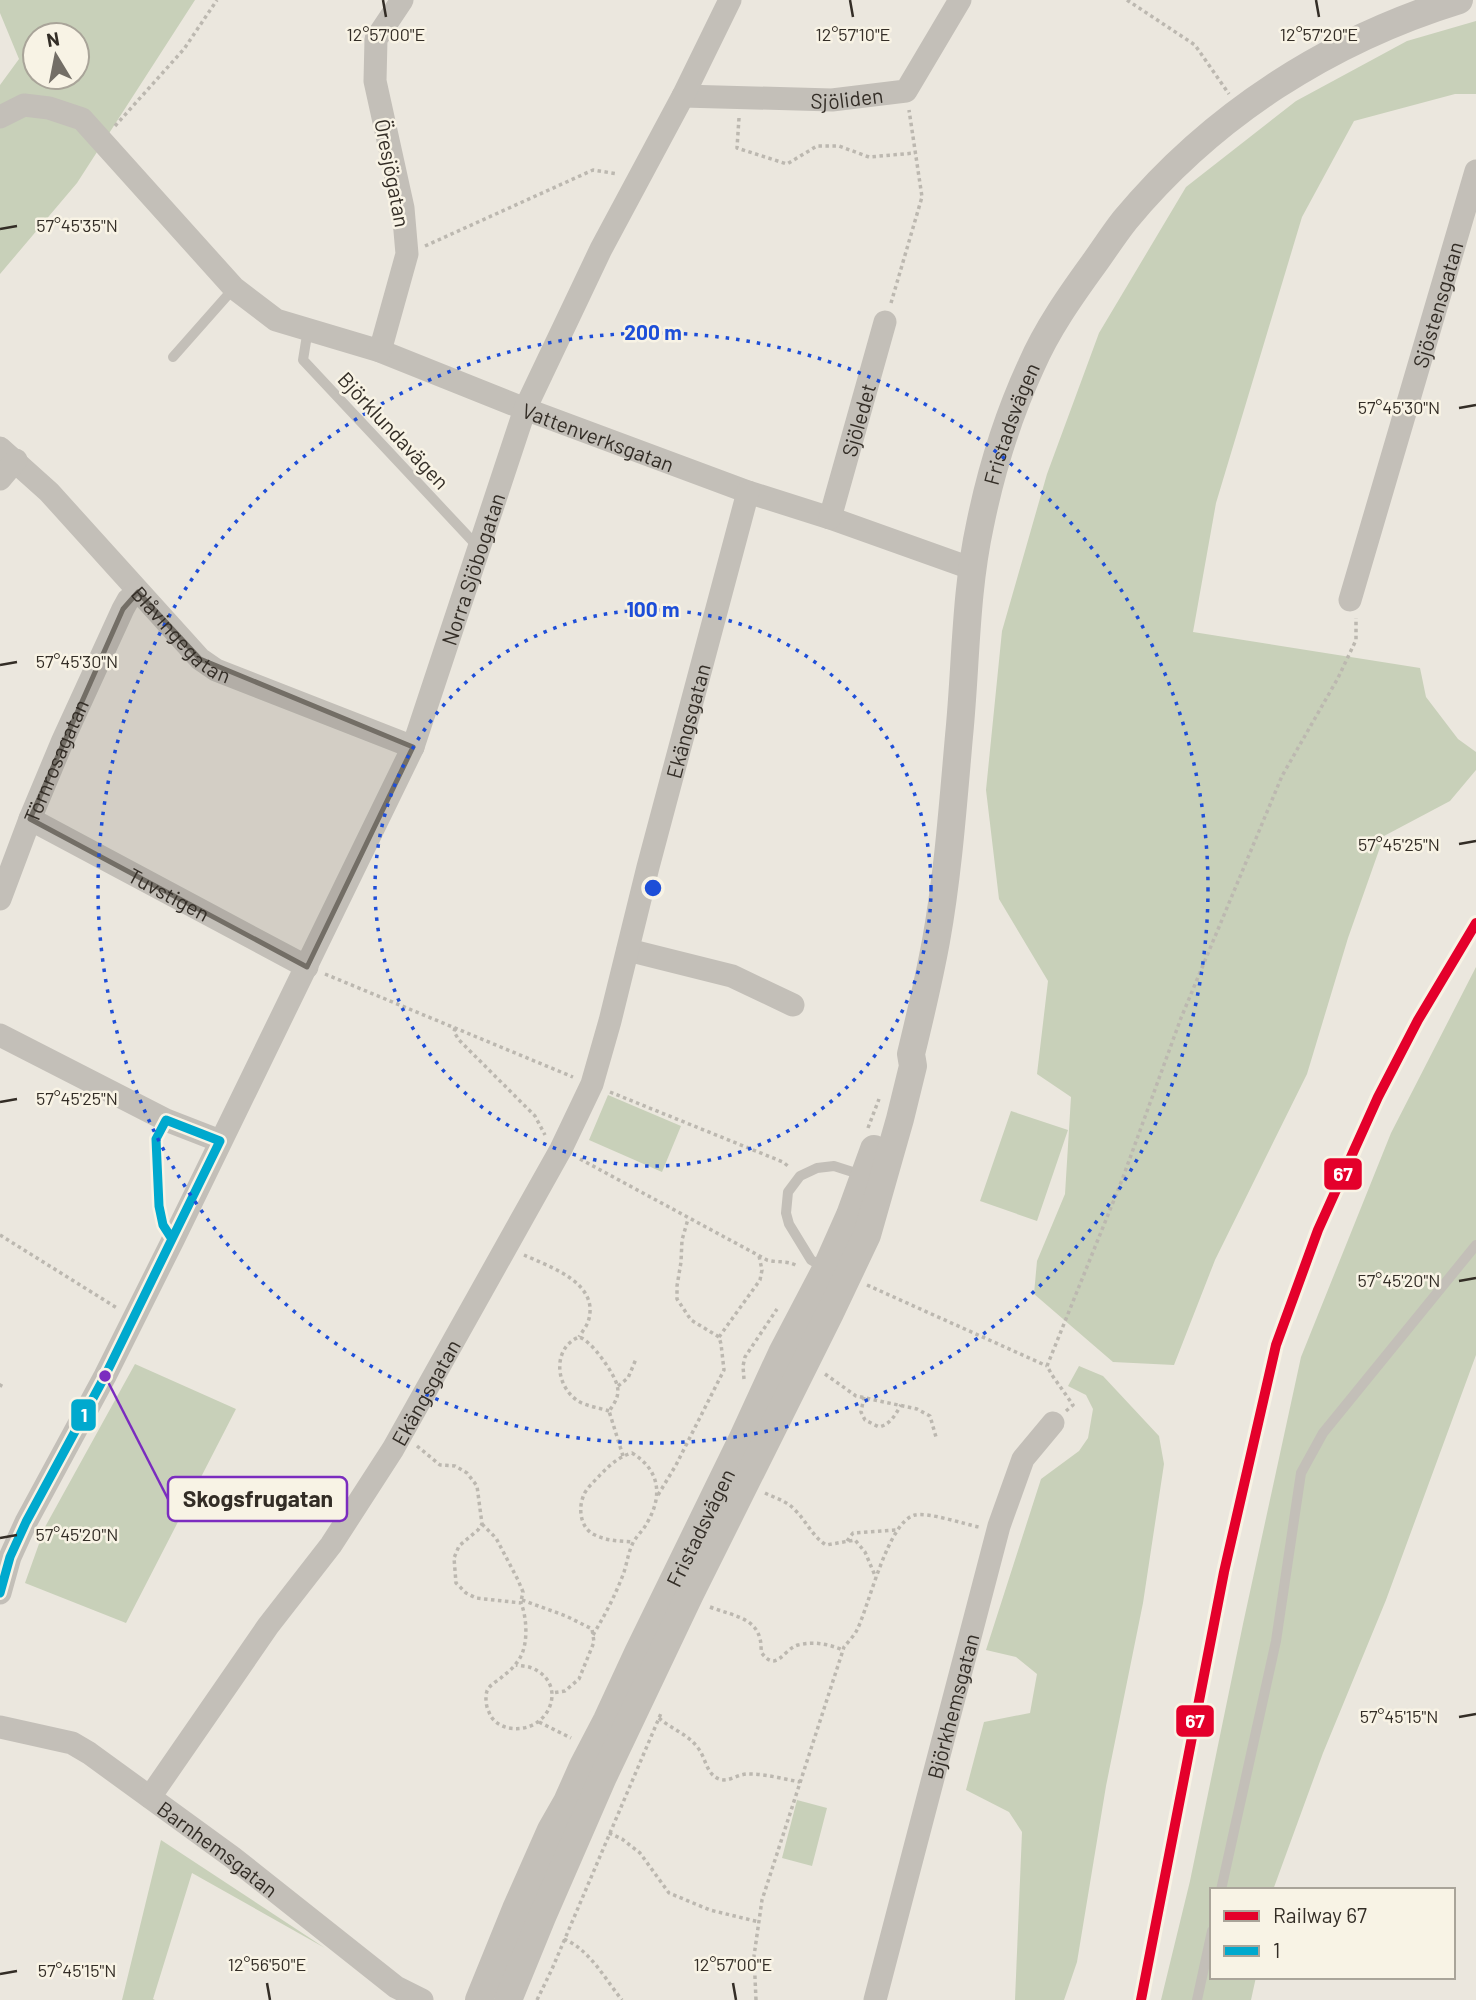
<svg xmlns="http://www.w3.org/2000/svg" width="1476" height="2000" viewBox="0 0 1476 2000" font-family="Barlow,sans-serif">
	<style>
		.green { fill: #c8d0b9; fill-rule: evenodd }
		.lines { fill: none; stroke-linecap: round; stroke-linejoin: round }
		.path { stroke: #bcb8b0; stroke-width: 3.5; stroke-dasharray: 3.5 3.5; stroke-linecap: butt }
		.service { stroke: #c3bfb8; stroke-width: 10 }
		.minor { stroke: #c3bfb8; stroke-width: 23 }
		.tertiary { stroke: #c3bfb8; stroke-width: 28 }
		.bus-1-casing { stroke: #f8f3e5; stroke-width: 14 }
		.bus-1 { stroke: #00a9ce; stroke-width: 9 }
		.rail-1-casing { stroke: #f8f3e5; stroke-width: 16 }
		.rail-1 { stroke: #e4002b; stroke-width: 10 }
		.marked { fill: #736e66; fill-opacity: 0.2; stroke: #736e66; stroke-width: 5; stroke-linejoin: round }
		.ticks { fill: none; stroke: #332d26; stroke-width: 2.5 }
		.ring { fill: none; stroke: #1d4ed8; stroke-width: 3.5; stroke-dasharray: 3.5 7 }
		.labels { text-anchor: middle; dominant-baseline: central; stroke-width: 5; stroke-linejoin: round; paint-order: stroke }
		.street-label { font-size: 21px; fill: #332d26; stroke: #f8f3e5 }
		.ticks-label { font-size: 18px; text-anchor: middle; fill: #332d26; stroke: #f8f3e5; stroke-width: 5; stroke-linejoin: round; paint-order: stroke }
		.centre { fill: #1d4ed8; stroke: #f8f3e5; stroke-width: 3.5 }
		.ring-label { font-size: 21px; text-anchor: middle; font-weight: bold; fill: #1d4ed8; stroke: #f8f3e5; stroke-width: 5; stroke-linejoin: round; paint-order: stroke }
		.leader { fill: none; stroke: #7b2cbf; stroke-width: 2.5 }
		.callout-dot { fill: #7b2cbf; stroke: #f8f3e5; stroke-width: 2.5 }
		.callout { fill: #f8f3e5; stroke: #7b2cbf; stroke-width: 2.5 }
		.callout-label { font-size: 23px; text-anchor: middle; font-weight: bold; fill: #332d26 }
		.line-badge { stroke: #f8f3e5; stroke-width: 2.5 }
		.badge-label { font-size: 19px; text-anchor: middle; font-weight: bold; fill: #fff }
	</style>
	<rect width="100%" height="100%" fill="#ebe7de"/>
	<path class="green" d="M0,0H195L77,183L0,274V85L19,59L0,13ZM35,35H77V77H35Z
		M1476,21V94H1455L1354,121L1302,217L1216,503L1193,632L1420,668L1426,697L1458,739L1476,752V770L1450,801L1384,836L1348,938L1307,1074L1215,1260L1174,1365L1113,1362L1034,1294L1037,1261L1065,1194L1071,1097L1037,1074L1048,981L999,899L986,790L1002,631L1047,474L1099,333L1186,187L1296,101L1407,41Z
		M1476,967V1355L1386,1600L1323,1753L1273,1890H1212V1977H1256L1251,2000H1161L1190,1881L1243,1624L1301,1357L1391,1133Z
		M608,1095L681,1126L662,1172L589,1140Z
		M1011,1111L1068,1130L1037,1221L980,1201Z
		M135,1364L236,1409L126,1623L25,1583L45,1527Z
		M1079,1366L1103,1376L1159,1436L1164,1464L1143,1603L1106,1786L1077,1962L1064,2000H1015L1022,1832L1009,1812L966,1790L984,1722L1030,1713L1037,1674L1016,1657L986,1650L1041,1479L1079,1451L1088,1438L1093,1409L1086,1395L1068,1386Z
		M797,1800L827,1808L812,1866L782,1858Z
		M161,1840L325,1948L192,1873L153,1999L155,2000H122Z"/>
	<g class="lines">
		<path class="path" d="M1127,0L1195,45L1229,94
			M739,118L737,148L787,164L817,146H839L869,157L915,153
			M115,126L184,49L217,0
			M425,246L593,170L618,174
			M891,303L922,197L909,110
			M325,974L573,1077
			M455,1028L454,1032L459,1040L535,1116L545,1135
			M610,1092L783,1162L789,1167
			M868,1128L879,1099
			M580,1159L767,1260C777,1263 788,1260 797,1266
			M0,1235L117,1308
			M524,1255C550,1267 601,1283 588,1322C586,1327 582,1332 579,1337
			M867,1285L1047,1366
			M719,1337L760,1280L762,1270L759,1256
			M825,1374L856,1396L917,1409L930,1416L936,1437
			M744,1379L743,1366L745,1357L777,1309
			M618,1386L628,1378L636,1359
			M0,1387L3,1381
			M864,1397L861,1412L865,1420L879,1427C891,1424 895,1415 901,1405
			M609,1411C600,1408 586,1406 578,1401C555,1386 552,1348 579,1337C591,1340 614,1373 617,1385C620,1395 615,1403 609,1411L623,1456
			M1066,1411L1073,1405L1052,1375L1047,1366L1122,1180L1181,1018L1282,776L1338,678L1356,640V618
			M417,1446L440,1465L455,1466L467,1473L477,1486L482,1524L478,1530L459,1546L454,1558L456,1583L466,1593L476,1598L521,1603C527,1618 528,1642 521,1656C517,1664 510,1671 503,1676C498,1681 490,1684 487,1691C485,1697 486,1707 489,1712C492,1721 500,1726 509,1728C549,1735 570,1684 532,1668C527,1666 521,1666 516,1665
			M765,1493C775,1498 787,1501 795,1510C807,1522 812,1536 826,1545L855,1540L865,1552L876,1578
			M658,1495L676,1465L724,1370L721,1344L719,1337L691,1320L677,1299V1286L681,1262L682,1240L688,1219
			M482,1524L496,1538L518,1580L523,1592L521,1601
			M847,1541L853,1533L897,1530
			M522,1600L566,1616L592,1629L594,1642L579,1679L565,1691L552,1693
			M710,1607C736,1617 763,1618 761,1652C777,1674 783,1649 798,1645C814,1641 828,1644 843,1650
			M593,1635C605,1615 616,1594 624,1572C627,1563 628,1554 632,1545C635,1537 643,1531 647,1523C663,1496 660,1470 632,1453C618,1457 610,1465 600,1475C595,1481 585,1489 583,1497C578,1510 581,1529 595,1535C607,1541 620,1541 633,1542
			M659,1718C671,1729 688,1734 698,1748C706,1758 706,1774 719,1779C729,1783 738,1773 750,1774C766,1774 784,1779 800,1782
			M539,1722L571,1738
			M609,1833L622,1839L640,1853L669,1893L710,1910L759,1922
			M564,1939C590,1950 605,1979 622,2000
			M537,2000L552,1969L662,1711
			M756,2000L754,1956L762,1900L844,1647C848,1642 854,1636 857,1630C869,1606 888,1521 915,1515C928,1512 964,1524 979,1527"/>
		<path class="service" d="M308,329L303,360L479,548
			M173,357L234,288
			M166,1120L156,1139L159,1206L163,1225L173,1240
			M825,1268L811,1260L789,1224L786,1213L788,1192L800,1176L817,1168L834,1166L862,1175
			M1221,1890L1276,1641L1301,1473L1323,1433L1476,1245
			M1197,2000L1212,1931"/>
		<g class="minor">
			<path id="s1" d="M683,96L832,100L906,91L960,0"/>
			<path id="s2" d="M0,117L24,105L49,108L82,119L234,288L276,320L380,351L525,409L748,492L830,518L973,569"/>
			<path d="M380,351L407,254L403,208L375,81L376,39L402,0"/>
			<path id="s3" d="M0,448L49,492L200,659L216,670L413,747"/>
			<path d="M0,479L16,460"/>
			<path id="s4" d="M830,518L885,322"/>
			<path id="s5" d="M1350,600L1476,171"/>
			<path id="s6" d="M30,819L307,967"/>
			<path id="s7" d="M0,899L30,819L63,740L123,609L128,600L138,592"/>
			<path d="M628,950L732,976L793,1005"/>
			<path d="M0,1035L166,1120L220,1141"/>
			<path id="s8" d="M0,1593L10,1557L26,1522L105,1376L173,1240L413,747L525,409L601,249L683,96L730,0"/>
			<path id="s9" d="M0,1727L72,1743L89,1753L232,1857L396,1987L422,2000"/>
			<path id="s10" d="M150,1797L268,1626L331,1545L393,1449L561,1149L592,1084L610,1021L648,867L748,492"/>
			<path id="s11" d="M875,2000L999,1526L1023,1459L1053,1423"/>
		</g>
		<g class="tertiary">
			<path id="s12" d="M479,2000L516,1909L551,1830L567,1802L583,1766L607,1720L638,1653L741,1442L782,1353L826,1269L850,1215L874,1149"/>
			<path id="s13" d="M508,2000L542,1917L603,1777L690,1594L830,1313L867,1235L900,1119L913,1066L911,1054C920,1017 929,979 936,941C948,874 953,804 959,736C966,666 965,594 980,525C991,471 1008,416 1031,366C1047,329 1071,295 1095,262C1105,248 1114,234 1125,220C1212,115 1329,40 1459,0"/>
		</g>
		<g class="bus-1-casing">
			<path id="bus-1" d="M166,1120L220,1141L172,1239L163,1225L159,1206L156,1139Z
				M0,1593L10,1557L26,1522L105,1376L172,1239"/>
		</g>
		<use href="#bus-1" class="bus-1"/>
		<g class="rail-1-casing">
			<path id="rail-1" d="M1141,2000L1224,1572L1276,1345L1318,1230L1378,1097L1418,1020L1476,923"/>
		</g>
		<use href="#rail-1" class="rail-1"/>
	</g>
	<path class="marked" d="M138,592L200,659L413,747L307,967L30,819L123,609Z"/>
	<path class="ticks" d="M383,0L386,17M850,0L853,17M1316,0L1319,17M0,229L17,226M1459,408L1476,405M0,665L17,662M1459,844L1476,841M0,1102L17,1099M1459,1281L1476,1278M0,1538L17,1535M1459,1717L1476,1714M0,1974L17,1971M267,1983L270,2000M733,1983L736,2000"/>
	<g class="ring">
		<circle cx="653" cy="888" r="278"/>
		<circle cx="653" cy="888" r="555"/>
	</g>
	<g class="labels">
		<g class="street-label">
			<text stroke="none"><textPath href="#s1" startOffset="164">Sjöliden</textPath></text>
			<text transform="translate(393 173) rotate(79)">Öresjögatan</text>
			<text stroke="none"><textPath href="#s5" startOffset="308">Sjöstensgatan</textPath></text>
			<text stroke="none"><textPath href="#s4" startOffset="102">Sjöledet</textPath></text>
			<text stroke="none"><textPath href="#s13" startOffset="1673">Fristadsvägen</textPath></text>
			<text transform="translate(394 430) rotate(47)">Björklundavägen</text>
			<text stroke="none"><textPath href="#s2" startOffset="710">Vattenverksgatan</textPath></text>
			<text stroke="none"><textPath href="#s8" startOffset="1130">Norra Sjöbogatan</textPath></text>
			<text stroke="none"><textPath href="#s3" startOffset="261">Blåvingegatan</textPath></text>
			<text stroke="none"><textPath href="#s10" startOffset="1216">Ekängsgatan</textPath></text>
			<text stroke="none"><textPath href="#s7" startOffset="149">Törnrosagatan</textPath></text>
			<text stroke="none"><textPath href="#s6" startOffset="158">Tuvstigen</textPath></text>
			<text stroke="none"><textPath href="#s10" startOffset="490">Ekängsgatan</textPath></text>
			<text stroke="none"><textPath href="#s12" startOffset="522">Fristadsvägen</textPath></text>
			<text stroke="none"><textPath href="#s11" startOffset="304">Björkhemsgatan</textPath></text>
			<text stroke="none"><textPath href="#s9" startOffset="254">Barnhemsgatan</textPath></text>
		</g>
	</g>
	<g class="ticks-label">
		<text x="386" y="41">12°57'00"E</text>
		<text x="853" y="41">12°57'10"E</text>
		<text x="1319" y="41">12°57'20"E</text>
		<text x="77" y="232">57°45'35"N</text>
		<text x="1399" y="414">57°45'30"N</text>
		<text x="77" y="668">57°45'30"N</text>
		<text x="1399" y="851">57°45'25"N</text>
		<text x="77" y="1105">57°45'25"N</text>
		<text x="1399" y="1287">57°45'20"N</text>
		<text x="77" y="1541">57°45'20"N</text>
		<text x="1399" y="1723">57°45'15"N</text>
		<text x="267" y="1971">12°56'50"E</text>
		<text x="733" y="1971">12°57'00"E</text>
		<text x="77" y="1977">57°45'15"N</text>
	</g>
	<circle cx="653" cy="888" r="10" class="centre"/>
	<g class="ring-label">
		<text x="653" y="340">200 m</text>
		<text x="653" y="617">100 m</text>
	</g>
	<path class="leader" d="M105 1376L168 1499"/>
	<circle class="callout-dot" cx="105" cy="1376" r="7"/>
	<rect class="callout" x="168" y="1477" width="179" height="44" rx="7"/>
	<g class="callout-label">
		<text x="258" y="1507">Skogsfrugatan</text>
	</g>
	<g class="line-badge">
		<rect x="1323" y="1157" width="40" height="34" rx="7" fill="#e4002b"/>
		<rect x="70" y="1398" width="27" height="34" rx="7" fill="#00a9ce"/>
		<rect x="1175" y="1704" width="40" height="34" rx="7" fill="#e4002b"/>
	</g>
	<g class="badge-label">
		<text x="1343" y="1181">67</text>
		<text x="84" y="1422">1</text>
		<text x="1195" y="1728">67</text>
	</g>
	<rect x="1210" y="1888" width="245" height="91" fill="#f8f3e5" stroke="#a9a499" stroke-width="2"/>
	<rect x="1224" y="1911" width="35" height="10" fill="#e4002b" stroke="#a9a499" stroke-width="2"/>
	<text x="1273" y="1923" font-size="21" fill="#332d26">Railway 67</text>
	<rect x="1224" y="1946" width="35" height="10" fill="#00a9ce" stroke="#a9a499" stroke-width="2"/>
	<text x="1273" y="1958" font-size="21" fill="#332d26">1</text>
	<g transform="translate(56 56) rotate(350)"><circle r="33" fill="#f8f3e5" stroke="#a9a499" stroke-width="2"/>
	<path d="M0-5L12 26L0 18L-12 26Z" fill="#736e66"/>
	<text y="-10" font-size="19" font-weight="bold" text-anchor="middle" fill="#332d26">N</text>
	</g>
</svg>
